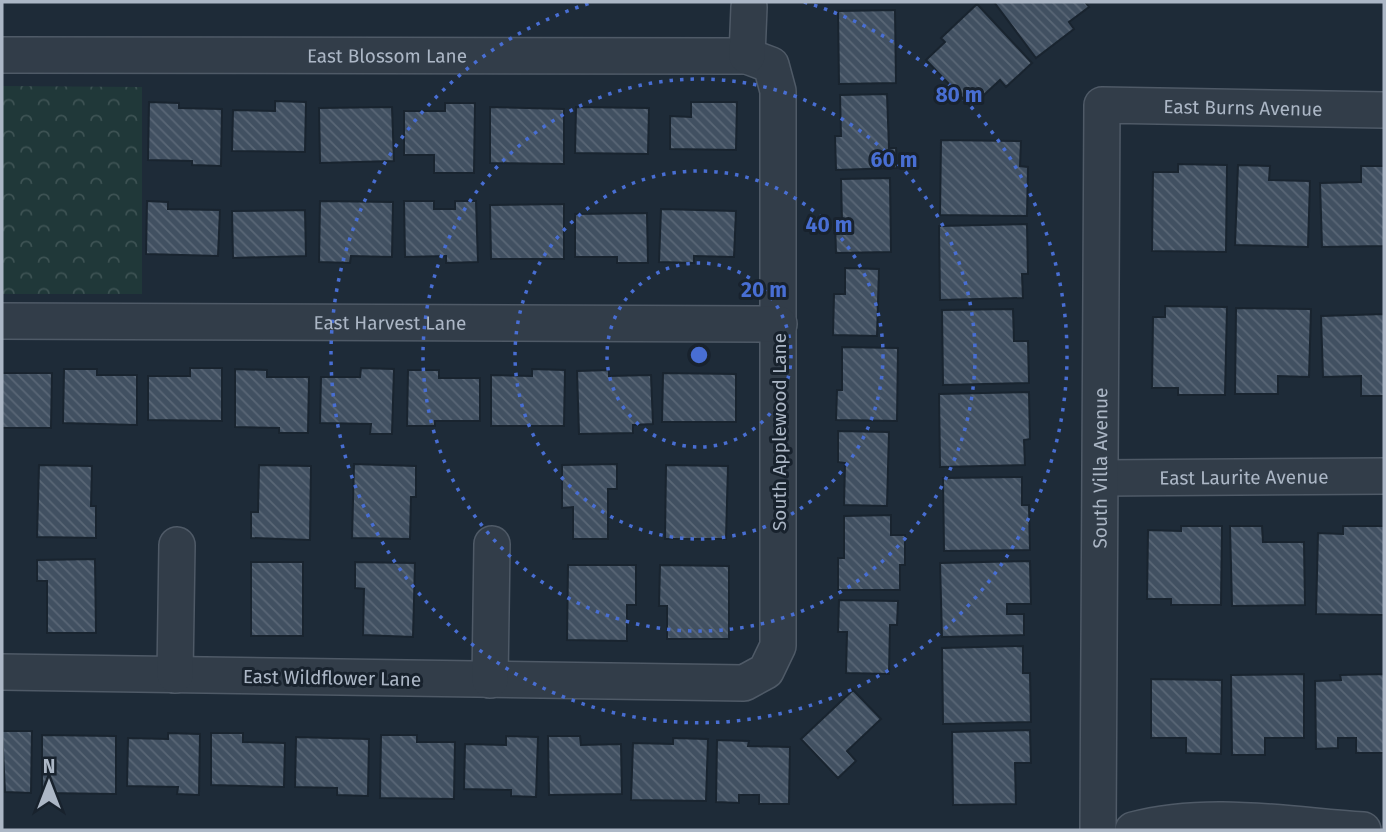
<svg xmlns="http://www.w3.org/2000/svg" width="1386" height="832" viewBox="0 0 1386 832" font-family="'Fira Sans',sans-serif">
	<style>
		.park { fill: url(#park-crowns) }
		.building { fill: url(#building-back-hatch); stroke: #19242f; stroke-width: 2 }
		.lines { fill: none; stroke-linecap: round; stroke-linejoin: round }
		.minor-casing { stroke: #4f5a67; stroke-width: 38 }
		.minor { stroke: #323d49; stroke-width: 35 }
		.ring { fill: none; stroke: #486ed3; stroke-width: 3.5; stroke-dasharray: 3.5 7 }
		.labels { text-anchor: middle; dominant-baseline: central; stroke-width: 6; stroke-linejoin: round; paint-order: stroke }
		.street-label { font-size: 19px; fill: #acb7c6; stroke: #18222d }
		.centre { fill: #486ed3; stroke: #18222d; stroke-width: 3.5 }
		.ring-label { font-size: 21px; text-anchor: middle; font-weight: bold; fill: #486ed3; stroke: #18222d; stroke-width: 6; stroke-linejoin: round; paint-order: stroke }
	</style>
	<defs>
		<pattern id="park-crowns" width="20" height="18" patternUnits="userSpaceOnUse" patternTransform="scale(1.75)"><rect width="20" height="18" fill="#203839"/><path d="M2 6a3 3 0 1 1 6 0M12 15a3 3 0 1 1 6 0" fill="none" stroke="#3e5354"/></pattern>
		<pattern id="building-back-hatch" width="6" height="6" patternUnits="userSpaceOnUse" patternTransform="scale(1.75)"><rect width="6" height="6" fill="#415061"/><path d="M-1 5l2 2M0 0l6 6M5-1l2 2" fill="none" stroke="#5a6776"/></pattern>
	</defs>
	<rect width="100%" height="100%" fill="#1e2b38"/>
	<path class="park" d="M2,86L142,87V294H2Z"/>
	<path class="building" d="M994,2H1085L1089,7L1069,22L1074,29L1036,58Z
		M977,4L1032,63L1006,87L1000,80L971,107L926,60L945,42L941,38Z
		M895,10L896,83L839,84L838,11Z
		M887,94L889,148H896L897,168L836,170L835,136H841L840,95Z
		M275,101L306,102L305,152L232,151L233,110L275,111Z
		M149,102L179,103V108L222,109L221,166L192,165V161L148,160Z
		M691,102H737L736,150L670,149V116L691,117Z
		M445,103H475L474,173H434V155H404V111H445Z
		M392,107L394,161L320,163L319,108Z
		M490,107L564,109V164L490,163Z
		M576,107L649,108L648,154L575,153Z
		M941,140L1021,141L1020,166L1028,167L1027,216L940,215Z
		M1178,164L1227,165L1226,252L1152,251L1153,172H1178Z
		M1238,165L1270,166L1269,180L1310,181L1308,247L1235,245Z
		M1361,166H1384V246L1322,247L1320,183L1361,182Z
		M890,178L891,252L836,253L835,222L842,221L841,179Z
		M147,201L168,202V209L220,210L218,256L146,254Z
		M320,201L393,202L392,257L351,256L350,263L319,262Z
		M404,201H434V209H455V201H476L478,262L446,263V256L405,257Z
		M564,204V259H491L490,205Z
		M661,209L736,211L734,257L694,256V263L659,262Z
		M305,210L306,256L233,258L232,211Z
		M647,213L648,263H617V257H575V214Z
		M1027,224L1028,274H1022L1023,298L940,300L939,226Z
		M845,268L879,269L877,336L833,335L834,294H845Z
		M1165,306L1227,307L1225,395H1178V388H1152L1153,317H1165Z
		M1236,308L1311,309L1309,377L1278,376V394H1235Z
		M1013,309L1014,341H1028L1029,383L943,385L942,310Z
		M1384,314V396H1361V376L1323,377L1321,316Z
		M842,347L898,348L897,421L836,420L837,390H842Z
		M190,368H222V421L148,420V376H190Z
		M361,368L394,369L392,434H370L371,424L320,423L321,377H360Z
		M64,369H97V375H137V425L63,423Z
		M235,369L267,370V377H309L308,433H279V428L235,427Z
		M532,369L565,370L564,426H491V375L532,376Z
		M408,370H439V378H480V421H435V426H407Z
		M609,370V376L651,375L653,424L633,425V433L579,434L577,371Z
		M2,373H52L51,428H2Z
		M663,373L736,374V422H662Z
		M1029,392L1030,439L1024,440L1025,465L940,467L939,394Z
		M838,431L889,432L887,506L844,505L845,463L838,462Z
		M354,464L416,466V497H411L410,539L352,538Z
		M617,464V489H608V539H573V507L562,508V465Z
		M39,465L92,466L91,506H96V538L37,537Z
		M259,465L311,466L310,540L251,538V512H258Z
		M666,465L728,466L726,539H665Z
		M1022,477V505H1029L1030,550L944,551L943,478Z
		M891,515V535H905V565H900V590H838V558H844V516Z
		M1181,526H1222L1221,605H1171V599H1147L1148,530L1181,531Z
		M1230,526H1262L1263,542H1304L1305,605L1232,606Z
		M1343,526H1384V615L1316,614L1318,533L1343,534Z
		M95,559L96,633H47V581H37V560Z
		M1030,561L1031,604H1007V614H1024V635L942,637L940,563Z
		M251,562H303V636H251Z
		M355,562L415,563L413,637L363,635L364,589L355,588Z
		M568,565H636V605H627V641L567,640Z
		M660,565L729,566V639H667V606H659Z
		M839,600L898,601L897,625H890L889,674L846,673L847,632H838Z
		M1023,646V673H1030L1031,722L943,724L942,648Z
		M1304,674V738H1265V755H1232L1231,675Z
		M1384,674V753H1356V738H1338V748L1316,749L1315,681L1341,680L1340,675Z
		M1151,679L1222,680L1221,754L1186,753V738H1151Z
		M853,690L881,719L847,751L856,761L838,778L801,739Z
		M1030,730L1031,763H1015L1016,804L953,805L952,732Z
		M2,731H32L31,793L5,792Z
		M168,733L200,734L199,795L177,794L178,787L127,786L128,738L168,739Z
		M211,733H243V742L285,743L284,787L211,785Z
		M42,735L116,736V794L42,793Z
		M381,735H417V742H455L454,799L380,798Z
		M506,736L538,737L536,797L511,796V790L464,789L465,744L506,745Z
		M548,736H580L581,745L621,744L622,794L549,795Z
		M296,737L369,739L368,796L337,795V788L295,787Z
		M673,738L708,739L706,801L631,800L633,743L673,744Z
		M717,740L749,741L748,746L790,747L789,804H759V795H739V803L716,802Z"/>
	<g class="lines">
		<g class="minor-casing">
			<g id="minor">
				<path id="s1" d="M2,55L747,56L771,65L778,91V646L766,671L744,683L2,672"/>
				<path d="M747,56L749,7"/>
				<path id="s2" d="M2,321L779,324"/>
				<path id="s3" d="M1102,478L1384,476"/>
				<path d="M175,675L177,545"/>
				<path d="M490,680L492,544"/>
				<path id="s4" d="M1098,830L1102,105L1384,110"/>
				<path d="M1133,830C1207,810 1288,825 1363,830"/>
			</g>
		</g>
		<use href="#minor" class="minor"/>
	</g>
	<g class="ring">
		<circle cx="699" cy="355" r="92"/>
		<circle cx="699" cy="355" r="184"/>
		<circle cx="699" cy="355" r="276"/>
		<path d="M804 2A368 368 0 1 1 594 2"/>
	</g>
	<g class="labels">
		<g class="street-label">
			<text stroke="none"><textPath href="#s1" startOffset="385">East Blossom Lane</textPath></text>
			<text stroke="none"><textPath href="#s4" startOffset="866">East Burns Avenue</textPath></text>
			<text stroke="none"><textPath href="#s2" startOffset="388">East Harvest Lane</textPath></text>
			<text transform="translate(779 432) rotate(-90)">South Applewood Lane</text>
			<text stroke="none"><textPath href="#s4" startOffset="362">South Villa Avenue</textPath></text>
			<text stroke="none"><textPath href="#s3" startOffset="142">East Laurite Avenue</textPath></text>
			<text transform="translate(332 678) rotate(1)">East Wildflower Lane</text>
		</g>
	</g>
	<circle cx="699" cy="355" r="10" class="centre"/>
	<g class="ring-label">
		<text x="959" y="102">80 m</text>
		<text x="894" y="167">60 m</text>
		<text x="829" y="232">40 m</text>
		<text x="764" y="297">20 m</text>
	</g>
	<rect width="1386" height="832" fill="none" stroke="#acb7c6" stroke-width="7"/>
	<g transform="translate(49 783)" stroke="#18222d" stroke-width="5" paint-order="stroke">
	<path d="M0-5L12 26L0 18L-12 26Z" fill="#acb7c6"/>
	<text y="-10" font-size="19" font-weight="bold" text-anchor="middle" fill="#acb7c6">N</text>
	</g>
</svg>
